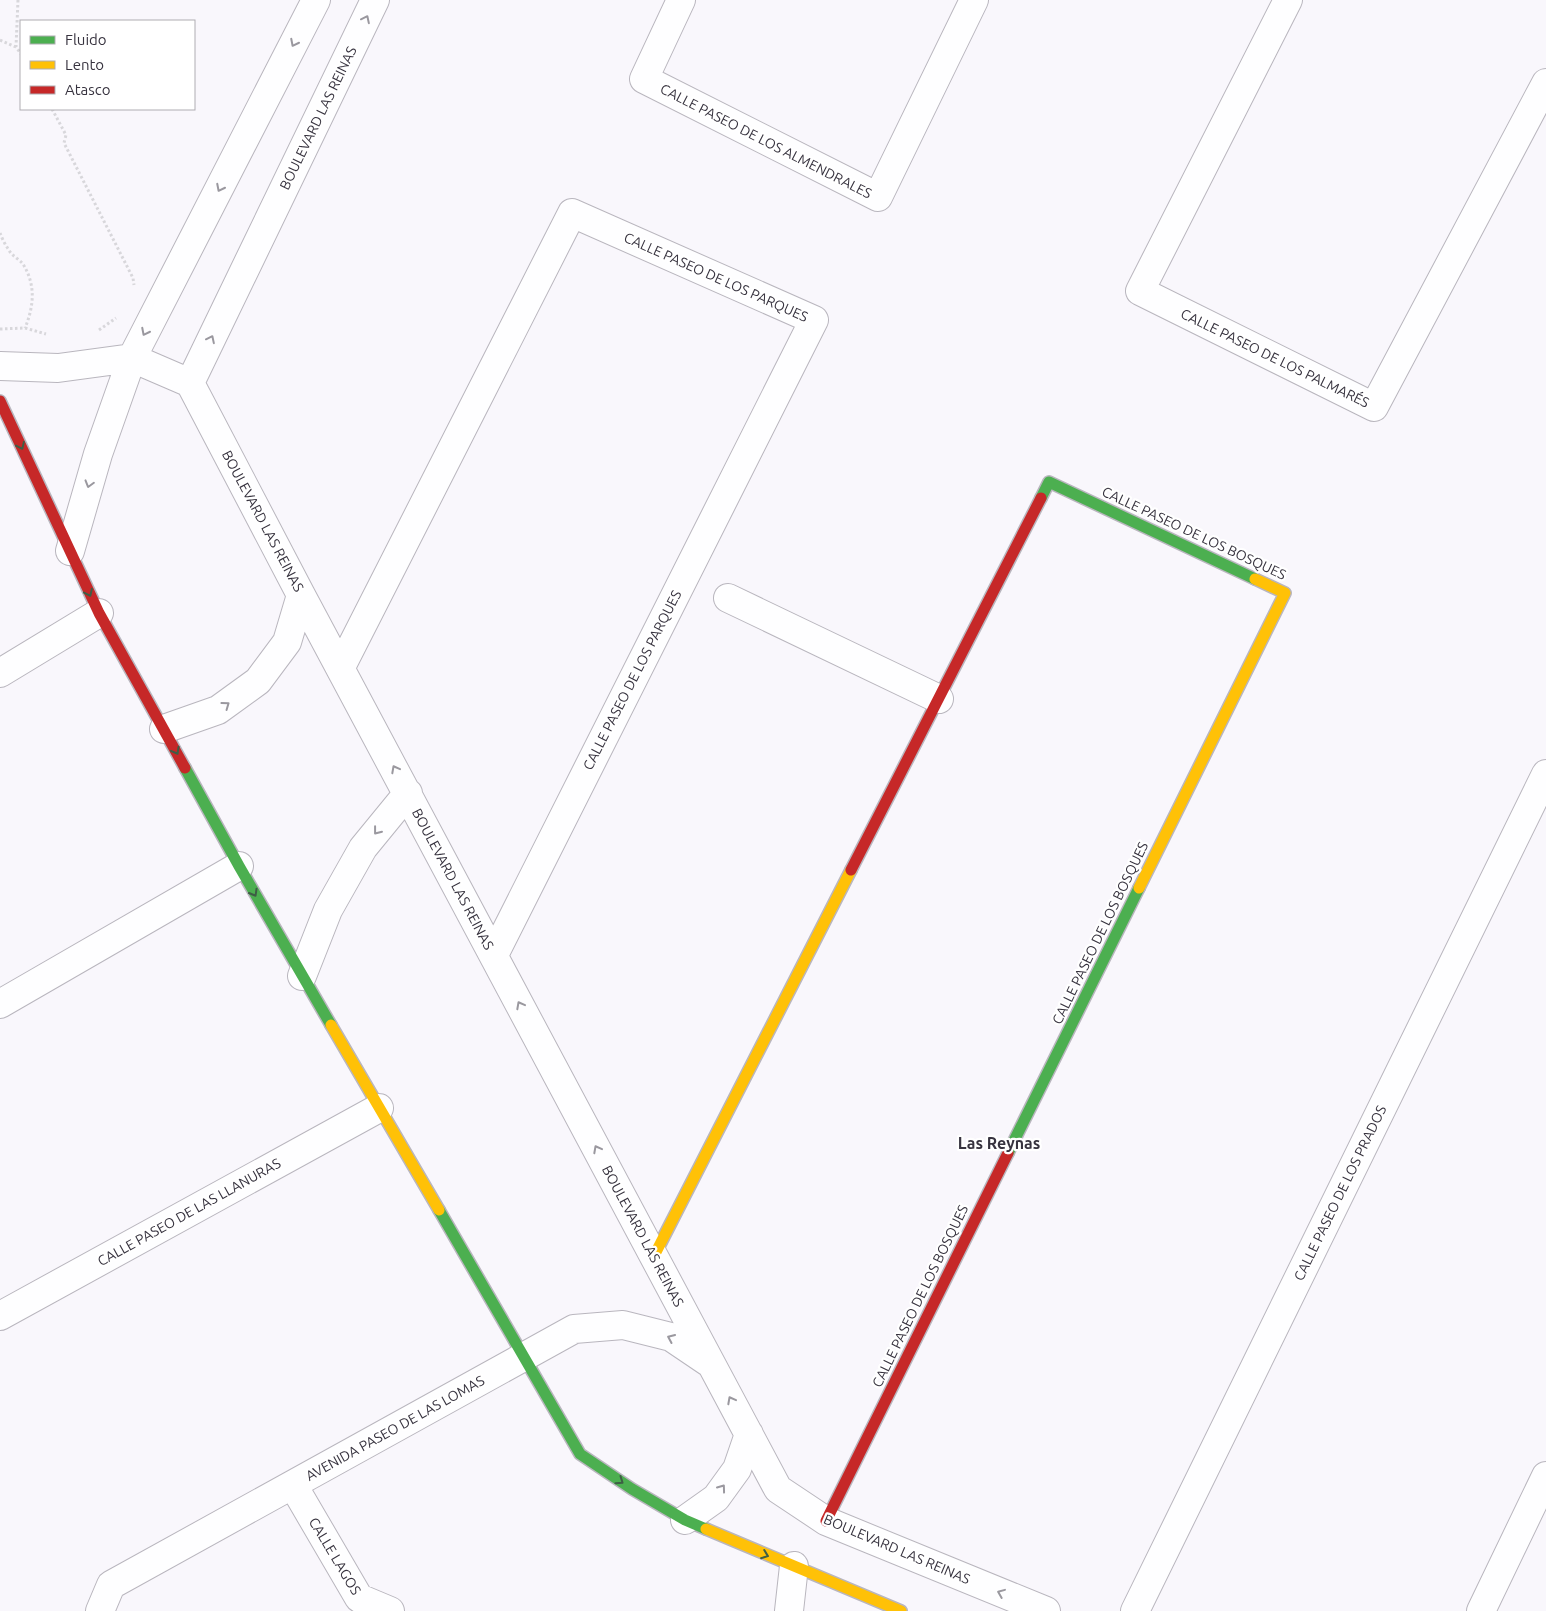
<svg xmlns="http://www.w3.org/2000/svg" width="1546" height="1611" viewBox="0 0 1546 1611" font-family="Ubuntu,sans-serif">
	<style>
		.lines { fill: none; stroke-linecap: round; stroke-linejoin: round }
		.street-casing { stroke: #b9b6be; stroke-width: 30 }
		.fast-casing { stroke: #b9b6be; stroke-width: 14 }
		.slow-casing { stroke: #b9b6be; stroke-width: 14 }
		.jam-casing { stroke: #b9b6be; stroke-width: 14 }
		.path { stroke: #d8d7db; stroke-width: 3; stroke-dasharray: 2.5 2.5; stroke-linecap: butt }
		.street { stroke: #fefeff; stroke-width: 28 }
		.fast { stroke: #4caf50; stroke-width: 11 }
		.slow { stroke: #ffc107; stroke-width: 11 }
		.jam { stroke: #c62828; stroke-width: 11 }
		.oneway { stroke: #9a989f }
		.oneway2 { stroke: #3e5e45 }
		.labels { text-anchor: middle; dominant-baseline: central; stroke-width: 4.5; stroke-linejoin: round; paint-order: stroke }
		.street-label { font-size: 14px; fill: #37333f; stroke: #fff }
		.quarter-label { font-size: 16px; font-weight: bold; fill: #37333f; stroke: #fff }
	</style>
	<rect width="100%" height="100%" fill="#f9f7fc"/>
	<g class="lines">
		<g class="street-casing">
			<path id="street" d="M681,0L644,79L878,197L974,0
				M1288,0L1140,291L1374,407L1546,83
				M0,366L58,368L132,358L190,383
				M190,383L301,595L778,1489L826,1521L1046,1611
				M190,383L375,0
				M70,551L98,454L132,358L316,0
				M728,598L939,699
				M341,667L572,213L814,320L494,955
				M0,673L99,613
				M164,729L218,710L258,681L287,642L301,595
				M302,976L328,910L363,848L408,793
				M0,1004L239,866
				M0,1316L379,1108
				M293,1485L359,1598L390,1611
				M685,1520L716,1498L737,1469L749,1434
				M100,1611L111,1585L574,1329L623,1325L671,1337L708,1362
				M789,1611L794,1566
				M1135,1611L1546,774
				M1481,1611L1546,1476"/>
		</g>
		<g class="fast-casing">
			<path id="fast" d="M1041,498L1049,482L1255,579
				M185,768L239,866L331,1025
				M1008,1153L1139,888
				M439,1210L580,1454L632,1489L685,1520L706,1529"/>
		</g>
		<g class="slow-casing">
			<path id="slow" d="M1139,888L1285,593L1255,579
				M331,1025L439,1210
				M654,1256L851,870
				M706,1529L901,1611"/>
		</g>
		<g class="jam-casing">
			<path id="jam" d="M0,401L99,613L185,768
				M851,870L1041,498
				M826,1521L1008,1153"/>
		</g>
		<path class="path" d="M18,0L16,47L21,54
			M0,40L16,47
			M52,109L66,135L64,143L133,278L134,285
			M0,233C2,238 5,245 9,250C12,256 19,259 23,264C36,285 34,306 25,328
			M0,329L25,328L46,334
			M99,330L116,318"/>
		<use href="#street" class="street"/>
		<use href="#fast" class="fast"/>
		<use href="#slow" class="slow"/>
		<use href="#jam" class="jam"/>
	</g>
	<defs><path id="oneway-chevron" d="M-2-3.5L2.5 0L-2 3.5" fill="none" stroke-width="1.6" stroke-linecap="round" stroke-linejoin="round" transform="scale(1.25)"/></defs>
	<g class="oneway">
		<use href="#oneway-chevron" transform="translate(366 19) rotate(-64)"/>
		<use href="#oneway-chevron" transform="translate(294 43) rotate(117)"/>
		<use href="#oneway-chevron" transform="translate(220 188) rotate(117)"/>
		<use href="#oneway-chevron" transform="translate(145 332) rotate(117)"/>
		<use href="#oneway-chevron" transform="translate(211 339) rotate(-64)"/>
		<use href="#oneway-chevron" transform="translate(89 484) rotate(106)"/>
		<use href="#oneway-chevron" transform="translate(226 705) rotate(-36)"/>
		<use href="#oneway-chevron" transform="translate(395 769) rotate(-118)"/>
		<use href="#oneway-chevron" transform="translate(377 831) rotate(128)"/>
		<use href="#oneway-chevron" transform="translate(520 1005) rotate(-118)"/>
		<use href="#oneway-chevron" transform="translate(597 1149) rotate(-118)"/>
		<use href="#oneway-chevron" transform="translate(671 1338) rotate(-156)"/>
		<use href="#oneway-chevron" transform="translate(731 1400) rotate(-118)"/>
		<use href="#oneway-chevron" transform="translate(722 1488) rotate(-54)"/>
		<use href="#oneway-chevron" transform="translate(1001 1593) rotate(-158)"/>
	</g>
	<g class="oneway2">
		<use href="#oneway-chevron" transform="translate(21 446) rotate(65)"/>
		<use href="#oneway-chevron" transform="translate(89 593) rotate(65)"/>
		<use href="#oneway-chevron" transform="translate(176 751) rotate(61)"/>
		<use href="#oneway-chevron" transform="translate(254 893) rotate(60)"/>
		<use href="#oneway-chevron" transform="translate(620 1481) rotate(35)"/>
		<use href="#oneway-chevron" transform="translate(765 1555) rotate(21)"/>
	</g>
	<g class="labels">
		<g class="street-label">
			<text transform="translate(318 118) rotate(-64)">BOULEVARD LAS REINAS</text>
			<text transform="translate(766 141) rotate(27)">CALLE PASEO DE LOS ALMENDRALES</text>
			<text transform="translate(716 277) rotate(24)">CALLE PASEO DE LOS PARQUES</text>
			<text transform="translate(1275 358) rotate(26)">CALLE PASEO DE LOS PALMARÉS</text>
			<text transform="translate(263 521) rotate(62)">BOULEVARD LAS REINAS</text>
			<text transform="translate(1194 533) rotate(25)">CALLE PASEO DE LOS BOSQUES</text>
			<text transform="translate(632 680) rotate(-63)">CALLE PASEO DE LOS PARQUES</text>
			<text transform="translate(453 879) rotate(62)">BOULEVARD LAS REINAS</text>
			<text transform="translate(1100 933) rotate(-64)">CALLE PASEO DE LOS BOSQUES</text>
			<text transform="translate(1340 1193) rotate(-64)">CALLE PASEO DE LOS PRADOS</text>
			<text transform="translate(189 1212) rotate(-29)">CALLE PASEO DE LAS LLANURAS</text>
			<text transform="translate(643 1236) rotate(62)">BOULEVARD LAS REINAS</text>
			<text transform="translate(920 1296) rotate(-64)">CALLE PASEO DE LOS BOSQUES</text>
			<text transform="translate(395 1428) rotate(-29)">AVENIDA PASEO DE LAS LOMAS</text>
			<text transform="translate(897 1549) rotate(23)">BOULEVARD LAS REINAS</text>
			<text transform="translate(335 1556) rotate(59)">CALLE LAGOS</text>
		</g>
		<g class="quarter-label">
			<text x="999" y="1143">Las Reynas</text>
		</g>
	</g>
	<rect x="20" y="20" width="175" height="90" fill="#ffffff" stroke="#afadb2"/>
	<rect x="30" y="36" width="25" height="8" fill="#4caf50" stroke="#afadb2"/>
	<text x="65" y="45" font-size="15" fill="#37333f">Fluido</text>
	<rect x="30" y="61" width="25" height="8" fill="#ffc107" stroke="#afadb2"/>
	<text x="65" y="70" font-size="15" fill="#37333f">Lento</text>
	<rect x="30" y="86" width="25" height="8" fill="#c62828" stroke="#afadb2"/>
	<text x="65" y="95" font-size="15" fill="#37333f">Atasco</text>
</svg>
